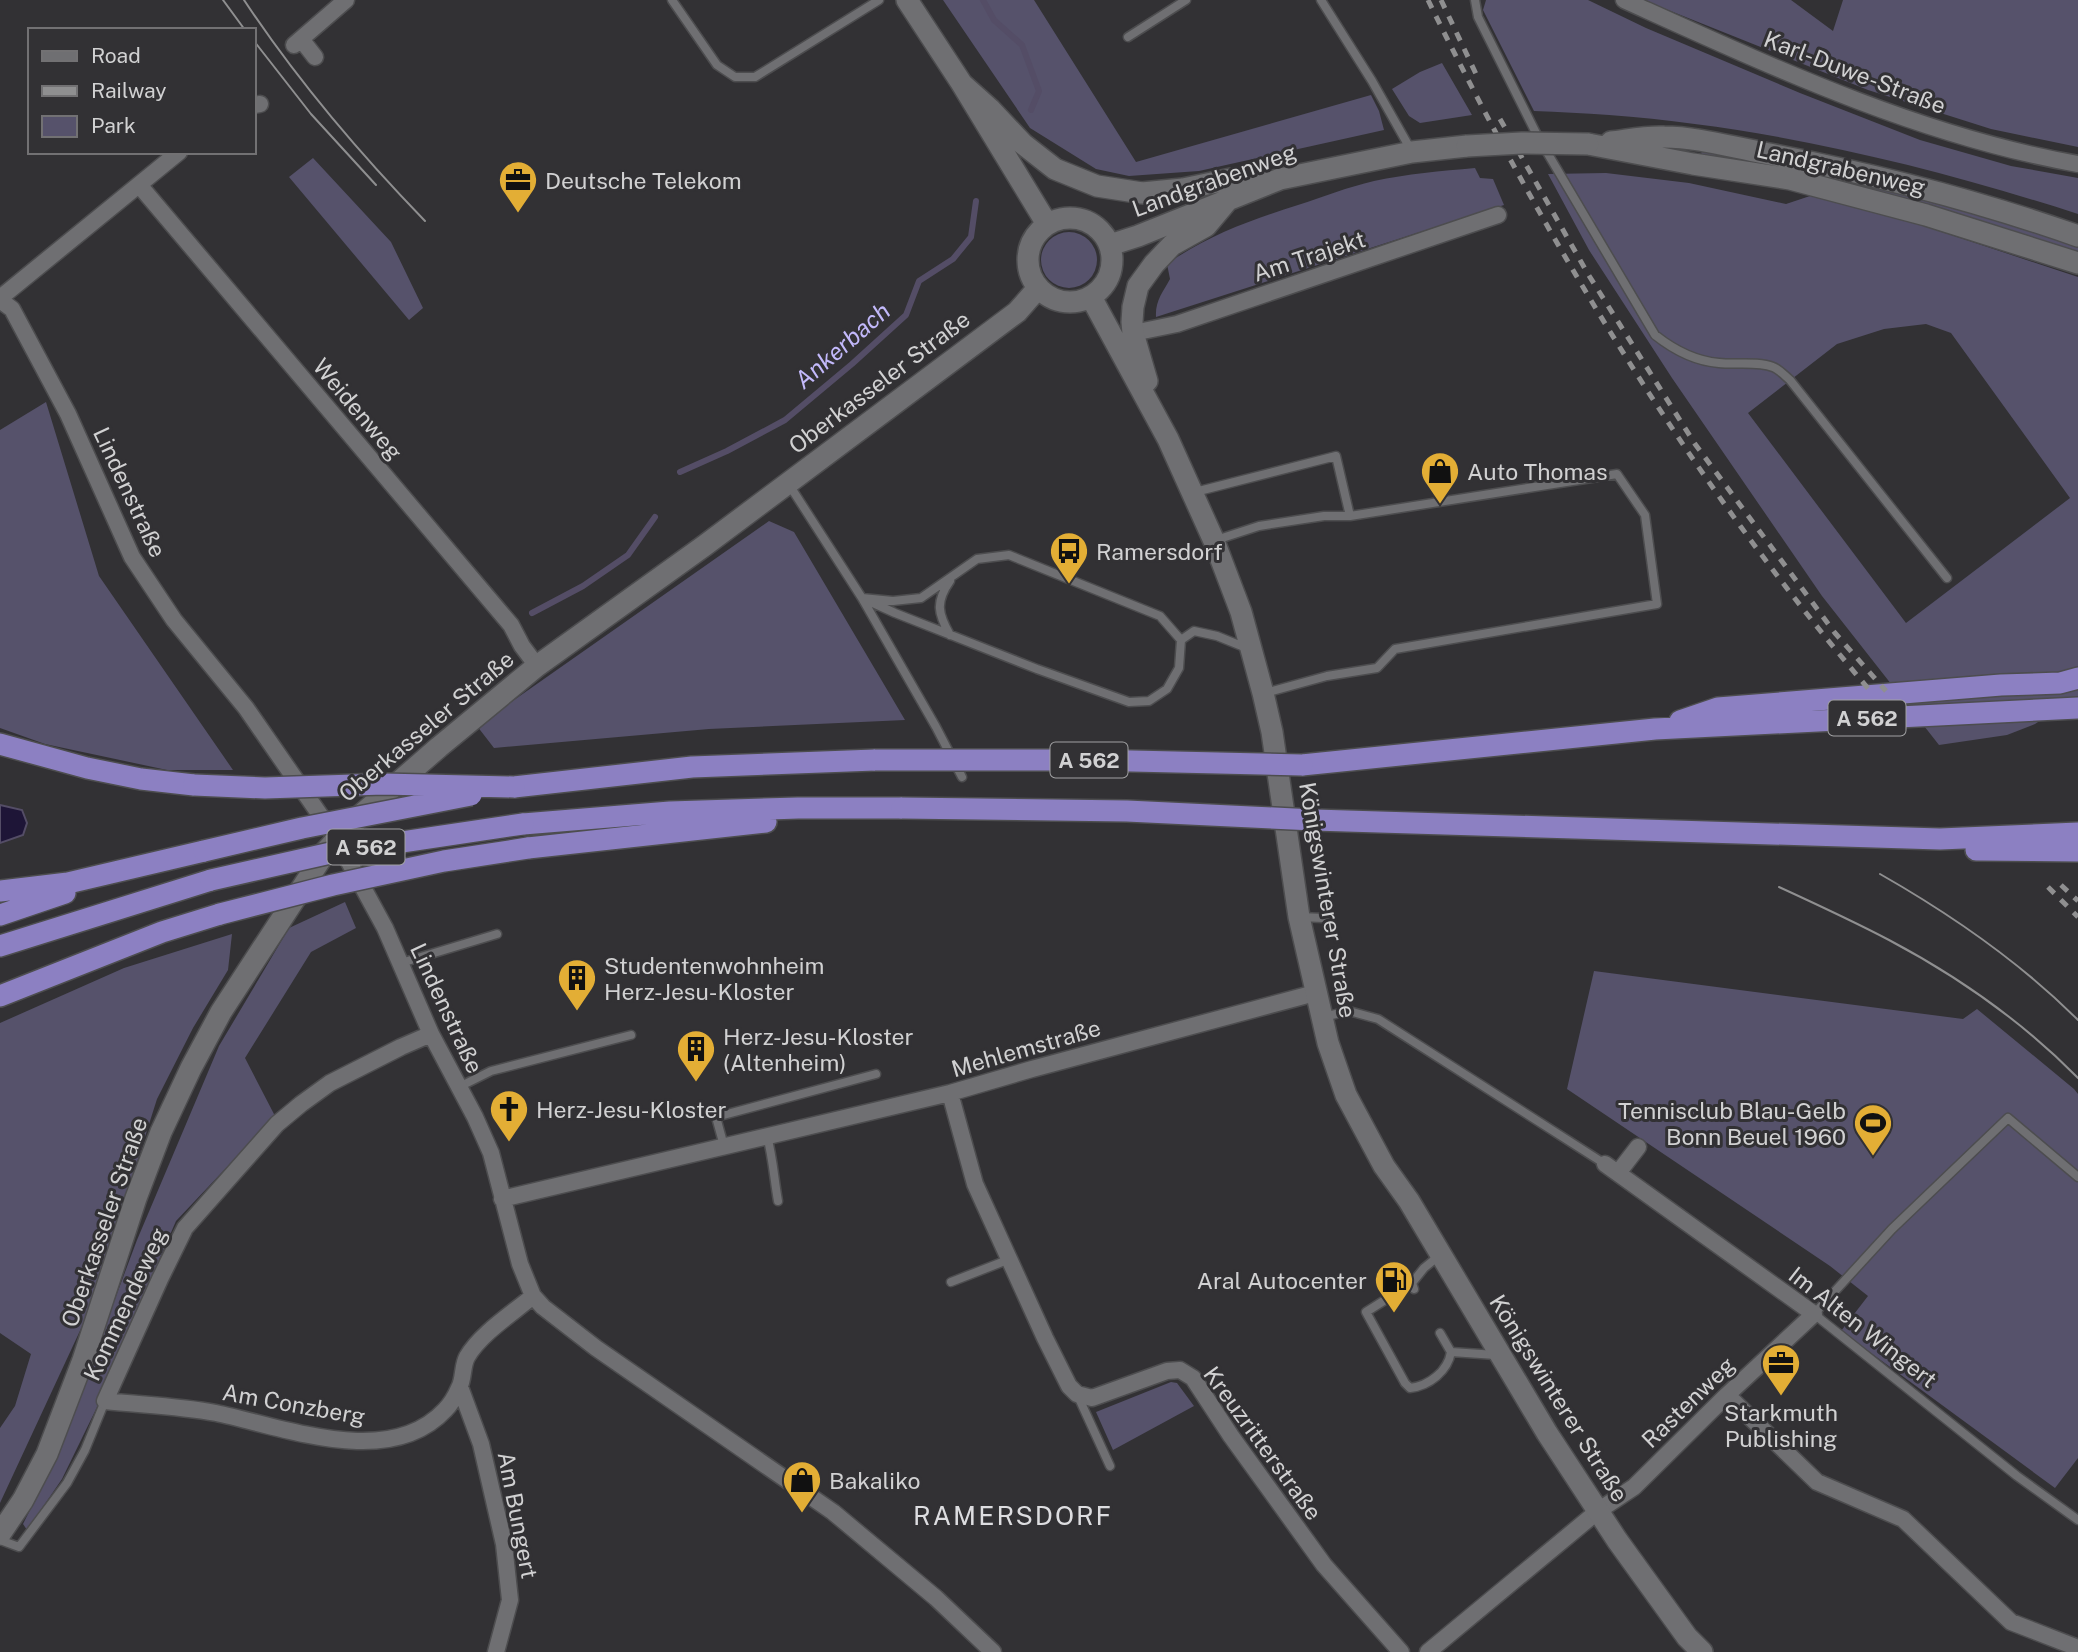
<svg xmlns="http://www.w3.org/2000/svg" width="2078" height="1652" viewBox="0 0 2078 1652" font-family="'Public Sans',sans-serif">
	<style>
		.green { fill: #56526b; fill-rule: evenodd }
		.water { fill: #1e1537; stroke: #544d66; stroke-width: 2 }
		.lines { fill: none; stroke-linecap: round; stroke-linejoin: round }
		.stream { stroke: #544d66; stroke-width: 6 }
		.lane-casing { stroke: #4d4d4f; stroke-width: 11 }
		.street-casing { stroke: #4d4d4f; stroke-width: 19 }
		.secondary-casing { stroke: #4d4d4f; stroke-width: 24 }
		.highway-casing { stroke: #4d4d4f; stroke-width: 24 }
		.lane { stroke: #6f6f72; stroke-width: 8 }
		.street { stroke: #6f6f72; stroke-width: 16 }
		.secondary { stroke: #6f6f72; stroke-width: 21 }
		.highway { stroke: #8c80c2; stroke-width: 21 }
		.tram { stroke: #8f8f90; stroke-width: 2 }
		.rail { stroke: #8f8f90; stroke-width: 5; stroke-dasharray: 9 9; stroke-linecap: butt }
		.secondary-bridge-casing { stroke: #4d4d4f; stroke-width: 24; stroke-linecap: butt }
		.highway-bridge-casing { stroke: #4d4d4f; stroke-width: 24; stroke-linecap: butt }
		.secondary-bridge { stroke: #6f6f72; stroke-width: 21 }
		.highway-bridge { stroke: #8c80c2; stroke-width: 21 }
		.labels { text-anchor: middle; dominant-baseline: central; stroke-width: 6; stroke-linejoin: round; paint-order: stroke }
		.shield { fill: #323134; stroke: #a1a1a3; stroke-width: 2 }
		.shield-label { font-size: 21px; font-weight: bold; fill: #d1d1d2 }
		.street-label { font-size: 23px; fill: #d1d1d2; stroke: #323134 }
		.poi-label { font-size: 23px; fill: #d1d1d2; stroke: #323134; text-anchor: start }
		.water-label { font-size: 24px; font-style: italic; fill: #c3b9fb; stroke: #323134 }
		.quarter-label { font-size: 26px; letter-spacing: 2px; fill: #dddde0; stroke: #323134 }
	</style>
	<rect width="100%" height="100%" fill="#323134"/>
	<path class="green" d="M943,0H1034L1136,162L1371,95L1379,111L1384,130L1199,171L1129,176L1096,169L1030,128Z
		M1486,0H1588L1646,28L1800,93L1920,140L2011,166L2078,178V214C1926,165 1768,127 1609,115C1584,113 1559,112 1534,111L1483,10Z
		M1643,0H1791L1833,31L1843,0H2078V147L1991,129L1868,90Z
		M1442,63L1472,115L1420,123L1409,116L1392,89L1420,72Z
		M1702,146L1899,190L2078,245V253L1954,213L1839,180L1779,166L1701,160Z
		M313,158L391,242L423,308L409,320L289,177Z
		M1475,168L1480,178L1493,179L1504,205L1156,317C1155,301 1163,292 1170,279L1167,264C1208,235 1251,220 1298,205C1323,197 1348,187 1374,181C1407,174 1441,171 1475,168Z
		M1606,173L1689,183L1786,204L1816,194L1897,217L2078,277V696L2035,724L2007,735L1939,745L1822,596L1672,378L1589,250L1548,174ZM1926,324L1951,333L2070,498L1906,623L1748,413L1837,344L1884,329Z
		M1041 260a28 28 0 1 1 56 0a28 28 0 1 1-56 0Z
		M46,402L99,576L233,770H167L45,744L0,728V430Z
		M769,521L794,532L905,720L709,729L494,748L477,726Z
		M345,902L356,928L311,952L245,1058L275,1116L176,1221L126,1336L100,1401L62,1479L27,1530L23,1524L54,1462L137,1240L219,1046L289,928Z
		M232,934L228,970L193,1028L157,1099L91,1307L0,1503V1428L15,1406L31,1354L0,1333V1023L124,968Z
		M1594,971L1963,1019L1977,1009L2074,1089L2078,1094V1458L2055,1488L1841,1331L1868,1296L1830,1266L1567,1089Z
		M1171,1382L1177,1383L1194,1406L1113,1450L1096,1412Z"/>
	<path class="water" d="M0,805L22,810L27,823L23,835L0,843Z"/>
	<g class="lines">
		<path class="stream" d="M983,0L994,20L1022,45L1039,91L1031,110
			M680,472L727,451L785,420L852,364L906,315L919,281L953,259L971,237L976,201
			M532,613L583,586L628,555L655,517"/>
		<g class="lane-casing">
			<path id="lane" d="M672,0L717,65L735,77H755L879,0
				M1321,0L1372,81L1411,150
				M1475,0L1478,17L1538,137L1655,335C1674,350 1694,361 1719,363C1736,365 1757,361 1773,367C1779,369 1785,376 1790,380L1947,578
				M1128,37L1186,0
				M788,483L862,598L936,727L962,777
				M1195,492L1336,456L1350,516
				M1216,540L1259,526L1324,516H1350L1617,474L1645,515L1657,604L1395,649L1377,668L1327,676L1265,693
				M1009,555L1160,616L1181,640L1179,668L1167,689L1149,701L1129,702L1037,669L895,613L862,598L893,601L921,598L977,559Z
				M950,581C935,602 938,614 950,635
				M1181,640L1194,631L1217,636L1249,649
				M1300,917L1323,918L1330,923
				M401,963L497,934
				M1323,1017L1349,1011L1378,1019L1605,1164
				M459,1087L491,1071L631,1035
				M767,1136C773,1158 774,1179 778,1201
				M724,1146L716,1117L876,1074
				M2078,1177L2008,1118L1892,1229L1814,1314L2017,1476L2078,1520
				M951,1282L1010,1259
				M1412,1283L1366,1312L1405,1383L1410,1388C1429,1386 1448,1371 1451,1352
				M1414,1289L1412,1283L1424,1268L1440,1255
				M1440,1333L1451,1352L1496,1355
				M1077,1394L1110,1466
				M0,1540L19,1547L67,1483L85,1450L105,1401"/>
		</g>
		<g class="street-casing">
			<path id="street" d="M1624,0C1770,66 1919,136 2078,164
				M301,39L315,57
				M294,45L346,0
				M254,105L260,104
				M140,186L511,625L522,646L537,666
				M0,298L179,152
				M0,300L12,309L68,414L132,557L174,620L246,708L336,838L385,928L431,1034L475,1117L491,1153L520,1264L533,1296L543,1307L596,1348L833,1512L936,1598L993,1652
				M1133,333L1177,324L1498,215
				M431,1034L401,1047L330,1083L301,1104L277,1124L185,1228L160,1279L105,1401C143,1405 179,1406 216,1413C284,1427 389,1470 445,1410C450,1405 456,1395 459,1388C464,1379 462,1366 467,1357C480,1334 513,1313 533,1296
				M950,1093L975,1184L1045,1338L1069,1386L1077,1394L1092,1398L1167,1371L1180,1370L1193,1378L1231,1436L1324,1565L1401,1652
				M1618,1173L1638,1147
				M502,1199L950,1093L1032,1069L1315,993
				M460,1387L481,1444L504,1544L510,1600L496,1652
				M1727,1395L1817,1482L1903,1519L2011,1622L2078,1648
				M1428,1652L1598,1511L1634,1487L1727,1395L1814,1314L1605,1164"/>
		</g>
		<g class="secondary-casing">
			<path id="secondary" d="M907,0L962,84L1047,224
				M962,84L990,109L1023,144L1055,169L1097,186L1142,193L1183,189L1231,179H1264
				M1611,142C1628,140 1646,136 1664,137C1697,137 1731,147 1764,153C1870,173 1976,200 2078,236
				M1588,144L1693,164L1790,179L1926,215L2078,263
				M1028 260a42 42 0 1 1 84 0a42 42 0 1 1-84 0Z
				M1110,245L1138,236L1280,179L1412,152L1467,146
				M1091,297L1168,439L1214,541L1241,612L1263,693L1272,732L1299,917L1328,1043L1346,1095L1384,1166L1409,1201L1547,1433L1617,1540L1687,1637L1702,1652
				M1147,381L1133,333L1132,322L1133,307L1138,286L1154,264L1172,245L1206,226L1227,201
				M0,1534L23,1500L47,1454L83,1360L136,1198L161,1132L191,1068L221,1012L326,851L354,821L439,747L537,666L704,546L1017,312L1038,288"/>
		</g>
		<g class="highway-casing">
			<path id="highway" d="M1680,721L1718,708L2001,685L2060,683L2078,678
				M0,744L87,768L141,779L194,785
				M1302,765L1655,729L2078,708
				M514,787L692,767L875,760
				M1314,820L1940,839L2078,833
				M523,824L670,812L798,808H902
				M528,848L766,822
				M1976,850L2078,851
				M0,891L68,883L204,851
				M0,915L65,893
				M0,946L211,880
				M0,996L162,932L220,914"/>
		</g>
		<use href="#lane" class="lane"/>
		<use href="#street" class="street"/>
		<use href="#secondary" class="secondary"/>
		<use href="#highway" class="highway"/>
		<path class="tram" d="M223,0L245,30
			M244,0C297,80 358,152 425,221
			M254,41L311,114L376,185
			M1880,874C1952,915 2019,961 2078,1020
			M1779,887C1816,904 1853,921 1889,940C1959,977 2023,1022 2078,1078"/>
		<path class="rail" d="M1428,0C1549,247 1693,484 1872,693
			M1441,0L1477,76
			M1500,119L1588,274L1695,444L1835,633L1886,691
			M2061,885L2078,901
			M2048,887L2078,917"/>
		<g class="secondary-bridge-casing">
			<path id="secondary-bridge" d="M1467,146L1522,143L1588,144"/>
		</g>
		<g class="highway-bridge-casing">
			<path id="highway-bridge" d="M875,760H1089L1302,765
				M194,785L265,788L383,784L514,787
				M902,808L1127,811L1314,820
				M204,851L302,828L471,795
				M211,880L335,852L523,824
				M220,914L333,885L444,861L528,848"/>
		</g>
		<use href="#secondary-bridge" class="secondary-bridge"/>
		<use href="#highway-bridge" class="highway-bridge"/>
	</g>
	<defs>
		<g id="office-pin" transform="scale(2.0125)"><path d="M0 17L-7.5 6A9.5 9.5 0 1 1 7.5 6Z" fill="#e3ae35" stroke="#323134"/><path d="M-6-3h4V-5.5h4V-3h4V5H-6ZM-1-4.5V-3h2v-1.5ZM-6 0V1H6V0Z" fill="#111"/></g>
		<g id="shop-pin" transform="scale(2.0125)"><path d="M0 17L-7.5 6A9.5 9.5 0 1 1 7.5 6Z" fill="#e3ae35" stroke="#323134"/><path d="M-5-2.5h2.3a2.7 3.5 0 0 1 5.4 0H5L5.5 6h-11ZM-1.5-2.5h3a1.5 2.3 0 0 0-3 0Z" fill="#111"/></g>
		<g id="bus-pin" transform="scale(2.0125)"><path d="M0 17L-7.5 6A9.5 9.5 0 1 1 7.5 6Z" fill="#e3ae35" stroke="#323134"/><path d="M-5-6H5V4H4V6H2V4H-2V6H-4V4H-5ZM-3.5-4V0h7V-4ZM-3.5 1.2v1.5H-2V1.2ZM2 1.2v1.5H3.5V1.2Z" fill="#111"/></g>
		<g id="building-pin" transform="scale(2.0125)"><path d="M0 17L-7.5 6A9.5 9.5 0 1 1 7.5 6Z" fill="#e3ae35" stroke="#323134"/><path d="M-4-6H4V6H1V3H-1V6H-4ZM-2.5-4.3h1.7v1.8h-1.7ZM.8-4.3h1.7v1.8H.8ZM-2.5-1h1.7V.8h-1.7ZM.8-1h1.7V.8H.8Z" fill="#111"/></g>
		<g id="church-pin" transform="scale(2.0125)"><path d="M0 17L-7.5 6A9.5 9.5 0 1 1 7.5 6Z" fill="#e3ae35" stroke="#323134"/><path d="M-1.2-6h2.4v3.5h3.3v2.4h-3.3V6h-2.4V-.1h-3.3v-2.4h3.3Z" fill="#111"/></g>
		<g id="stadium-pin" transform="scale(2.0125)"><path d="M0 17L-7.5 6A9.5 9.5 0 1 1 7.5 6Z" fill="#e3ae35" stroke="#323134"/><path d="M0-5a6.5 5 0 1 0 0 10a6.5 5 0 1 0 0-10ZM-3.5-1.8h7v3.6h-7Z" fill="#111"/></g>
		<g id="fuel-pin" transform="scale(2.0125)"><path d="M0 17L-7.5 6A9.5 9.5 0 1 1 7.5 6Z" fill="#e3ae35" stroke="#323134"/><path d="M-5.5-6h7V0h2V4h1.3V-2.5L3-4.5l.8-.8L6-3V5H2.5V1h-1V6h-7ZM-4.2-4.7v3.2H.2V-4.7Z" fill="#111"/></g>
	</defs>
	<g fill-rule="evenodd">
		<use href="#office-pin" x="518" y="180"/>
		<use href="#shop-pin" x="1440" y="471"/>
		<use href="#bus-pin" x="1069" y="551"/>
		<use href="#building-pin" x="577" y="978"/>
		<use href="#building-pin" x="696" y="1049"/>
		<use href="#church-pin" x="509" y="1109"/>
		<use href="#stadium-pin" x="1873" y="1123"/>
		<use href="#fuel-pin" x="1394" y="1280"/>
		<use href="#office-pin" x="1781" y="1363"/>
		<use href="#shop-pin" x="802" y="1480"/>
	</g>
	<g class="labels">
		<g class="shield">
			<rect x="1828.5" y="700.5" width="77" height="35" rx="5"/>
			<rect x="1050.5" y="742.5" width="77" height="35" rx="5"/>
			<rect x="327.5" y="829.5" width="77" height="35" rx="5"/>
		</g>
		<g class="shield-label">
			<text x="1867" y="718">A 562</text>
			<text x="1089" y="760">A 562</text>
			<text x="366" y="847">A 562</text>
		</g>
		<g class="street-label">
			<text transform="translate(1855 72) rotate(21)">Karl-Duwe-Straße</text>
			<text transform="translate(1841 168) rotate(13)">Landgrabenweg</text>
			<text transform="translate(1214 180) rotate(-20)">Landgrabenweg</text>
			<text transform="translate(1309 256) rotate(-18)">Am Trajekt</text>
			<text transform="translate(879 382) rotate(-37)">Oberkasseler Straße</text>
			<text transform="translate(358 409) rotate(50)">Weidenweg</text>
			<text transform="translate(130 492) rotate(65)">Lindenstraße</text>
			<text transform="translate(426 726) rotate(-40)">Oberkasseler Straße</text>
			<text transform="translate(1328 900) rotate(80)">Königswinterer Straße</text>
			<text transform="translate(447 1008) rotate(65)">Lindenstraße</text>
			<text transform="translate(1026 1048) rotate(-16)">Mehlemstraße</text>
			<text transform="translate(104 1222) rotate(-71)">Oberkasseler Straße</text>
			<text transform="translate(125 1304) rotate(-65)">Kommendeweg</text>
			<text transform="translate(1863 1327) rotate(38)">Im Alten Wingert</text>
			<text transform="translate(1559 1398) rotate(58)">Königswinterer Straße</text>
			<text transform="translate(1688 1402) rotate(-44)">Rastenweg</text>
			<text transform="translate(294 1404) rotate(10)">Am Conzberg</text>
			<text transform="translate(1263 1443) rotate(54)">Kreuzritterstraße</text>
			<text transform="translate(518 1515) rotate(79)">Am Bungert</text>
		</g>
		<g class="poi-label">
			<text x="545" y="180">Deutsche Telekom</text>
			<text x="1467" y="471">Auto Thomas</text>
			<text x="1096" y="551">Ramersdorf</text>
			<text x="604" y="965">Studentenwohnheim<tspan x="604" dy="26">Herz-Jesu-Kloster</tspan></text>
			<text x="723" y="1036">Herz-Jesu-Kloster<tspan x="723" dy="26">(Altenheim)</tspan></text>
			<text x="536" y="1109">Herz-Jesu-Kloster</text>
			<text x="1846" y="1110" text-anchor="end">Tennisclub Blau-Gelb<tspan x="1846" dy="26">Bonn Beuel 1960</tspan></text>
			<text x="1367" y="1280" text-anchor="end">Aral Autocenter</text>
			<text x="1781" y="1412" text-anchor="middle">Starkmuth<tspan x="1781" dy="26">Publishing</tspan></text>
			<text x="829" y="1480">Bakaliko</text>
		</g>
		<g class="water-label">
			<text transform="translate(842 345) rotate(-41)">Ankerbach</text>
		</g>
		<g class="quarter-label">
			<text x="1013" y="1515">RAMERSDORF</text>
		</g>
	</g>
	<rect x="28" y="28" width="228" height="126" fill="#323134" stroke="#727173" stroke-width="2"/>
	<rect x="42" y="51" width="35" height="10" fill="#6f6f72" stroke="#727173" stroke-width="2"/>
	<text x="91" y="63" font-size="21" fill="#d1d1d2">Road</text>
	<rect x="42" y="86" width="35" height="10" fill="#8f8f90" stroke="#727173" stroke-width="2"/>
	<text x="91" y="98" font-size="21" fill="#d1d1d2">Railway</text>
	<rect x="42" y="116" width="35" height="21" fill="#56526b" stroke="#727173" stroke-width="2"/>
	<text x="91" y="133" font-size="21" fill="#d1d1d2">Park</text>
</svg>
